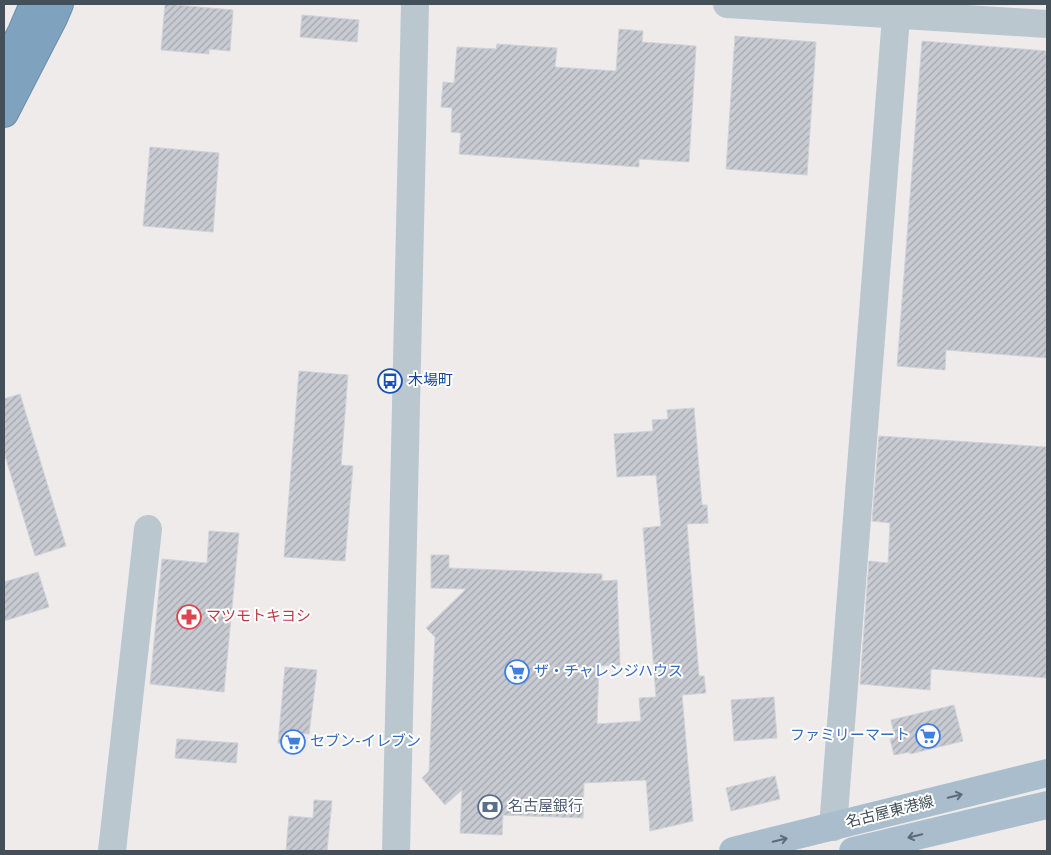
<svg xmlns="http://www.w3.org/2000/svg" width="1051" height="855" font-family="Overpass,'Noto Sans JP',sans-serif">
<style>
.building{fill:url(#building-hatch);stroke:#cfd2d8}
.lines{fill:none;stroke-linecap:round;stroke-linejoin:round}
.highway-casing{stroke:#6a8daa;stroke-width:30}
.minor{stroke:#bbc7cf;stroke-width:28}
.major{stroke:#a9bdcd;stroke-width:28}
.highway{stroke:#7fa2bf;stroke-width:28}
.oneway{stroke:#5c6b77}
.labels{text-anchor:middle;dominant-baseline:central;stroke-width:4;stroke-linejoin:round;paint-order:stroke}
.transit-label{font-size:15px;fill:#164399;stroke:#fff;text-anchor:start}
.health-label{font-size:15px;fill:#be3a42;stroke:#fff;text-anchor:start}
.shop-label{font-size:15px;fill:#366cbe;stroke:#fff;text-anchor:start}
.service-label{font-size:15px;fill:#4e5e75;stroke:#fff;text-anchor:start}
.street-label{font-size:15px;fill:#43505a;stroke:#fff}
</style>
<defs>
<pattern id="building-hatch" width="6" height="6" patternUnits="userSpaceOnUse" patternTransform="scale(1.25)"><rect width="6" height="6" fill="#c8cbd1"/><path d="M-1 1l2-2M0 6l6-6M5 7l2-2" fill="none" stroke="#a4a7ad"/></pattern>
</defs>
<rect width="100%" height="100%" fill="#efebeb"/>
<path class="building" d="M165,4l68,6 -3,41 -21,-2v5l-48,-4z
M302,15l57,5 -2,22 -57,-5z
M619,29l24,2 -1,11 54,4 -7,116 -50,-3v8l-180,-13 2,-21 -10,-1 1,-24 -11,-1 2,-25 11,1 3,-36 39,2 1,-5 60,4 -2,19 61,4z
M735,36l81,6 -9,133 -81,-6z
M922,41l125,10v307l-101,-8 -1,20 -48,-4z
M150,147l69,6 -6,79 -70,-6z
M299,371l49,4 -7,90 12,1 -8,95 -61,-4z
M20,394l46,152 -31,10 -31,-104v-53z
M694,408l8,97h5l1,18 -21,1 12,152h5l2,17 -24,2 11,126 -43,10 -4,-51 -62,3 -1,35 -80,-3 -1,20 -42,-2 2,-43 -17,15 -23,-27 7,-7 6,-134 -9,-9 40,-39 -35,-1v-33h18v13l153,6v7l15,-1 3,85 -21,1 -2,58 44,-3 -2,-23 17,-1 -13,-169 18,-2 -5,-51 -39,2 -3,-43 39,-3 -1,-11 16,-1 -1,-9z
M879,436l168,11v231l-116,-9 -1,21 -70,-6 9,-123 19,2 2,-40 -18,-2z
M209,531l30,2 -15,159 -74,-8 12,-125 45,4z
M38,572l11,35 -45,14v-39z
M285,667l32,3 -8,64 -11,-1 -1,13 -19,-3z
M774,697l3,41 -43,3 -3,-41z
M954,705l9,36 -53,13v-2l-16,3 -4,-16 5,-1 -4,-18z
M177,739l61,4 -2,20 -61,-5z
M775,776l5,23 -49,12 -5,-23z
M314,800l18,1 -5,50h-38v-1h-3l3,-34 24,2z"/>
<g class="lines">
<g class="highway-casing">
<path id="highway" d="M4,66l18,-34 12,-28
M4,113l49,-95 6,-14"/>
</g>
<path class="minor" d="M727,4l320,20
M833,827l64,-823
M112,851l36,-322
M396,851l19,-847"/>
<path class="major" d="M733,851l314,-78
M853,851l194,-46"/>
<use href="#highway" class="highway"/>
</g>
<defs><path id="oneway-shaft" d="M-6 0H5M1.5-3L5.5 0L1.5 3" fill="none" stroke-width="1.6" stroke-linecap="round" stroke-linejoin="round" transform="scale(1.25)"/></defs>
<g class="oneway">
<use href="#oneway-shaft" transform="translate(955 796) rotate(-14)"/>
<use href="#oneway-shaft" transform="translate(915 836) rotate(166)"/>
<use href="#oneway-shaft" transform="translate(780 840) rotate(-14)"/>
</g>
<defs>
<g id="bus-ring" transform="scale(1.25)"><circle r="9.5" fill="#fff" stroke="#1a4fb4" stroke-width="1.5"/><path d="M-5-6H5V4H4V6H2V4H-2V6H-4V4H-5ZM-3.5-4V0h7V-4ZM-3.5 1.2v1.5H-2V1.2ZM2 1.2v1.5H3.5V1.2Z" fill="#1a4fb4"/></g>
<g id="pharmacy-ring" transform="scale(1.25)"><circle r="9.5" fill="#fff" stroke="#e0444e" stroke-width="1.5"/><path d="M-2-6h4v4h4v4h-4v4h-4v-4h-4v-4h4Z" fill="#e0444e"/></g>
<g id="supermarket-ring" transform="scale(1.25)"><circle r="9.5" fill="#fff" stroke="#3f7fe0" stroke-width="1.5"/><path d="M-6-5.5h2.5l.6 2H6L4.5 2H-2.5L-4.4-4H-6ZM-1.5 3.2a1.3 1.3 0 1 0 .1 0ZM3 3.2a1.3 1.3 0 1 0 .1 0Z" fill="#3f7fe0"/></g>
<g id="bank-ring" transform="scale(1.25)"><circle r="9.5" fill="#fff" stroke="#5c6f8a" stroke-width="1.5"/><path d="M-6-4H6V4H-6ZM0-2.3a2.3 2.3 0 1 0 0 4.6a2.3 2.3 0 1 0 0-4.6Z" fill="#5c6f8a"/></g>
</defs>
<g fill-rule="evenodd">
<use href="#bus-ring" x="390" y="381"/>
<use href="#pharmacy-ring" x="189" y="617"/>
<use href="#supermarket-ring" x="517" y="672"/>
<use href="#supermarket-ring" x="928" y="736"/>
<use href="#supermarket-ring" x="293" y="742"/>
<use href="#bank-ring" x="490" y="807"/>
</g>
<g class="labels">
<g class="transit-label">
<text x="408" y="381">木場町</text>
</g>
<g class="health-label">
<text x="206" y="617">マツモトキヨシ</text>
</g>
<g class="shop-label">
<text x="534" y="672">ザ・チャレンジハウス</text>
<text x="910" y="736" text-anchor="end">ファミリーマート</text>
<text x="310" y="742">セブン-イレブン</text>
</g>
<g class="service-label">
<text x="508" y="807">名古屋銀行</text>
</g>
<g class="street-label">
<text transform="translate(890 813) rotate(-14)">名古屋東港線</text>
</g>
</g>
<rect width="1051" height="855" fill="none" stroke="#43505a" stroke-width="10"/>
</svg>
